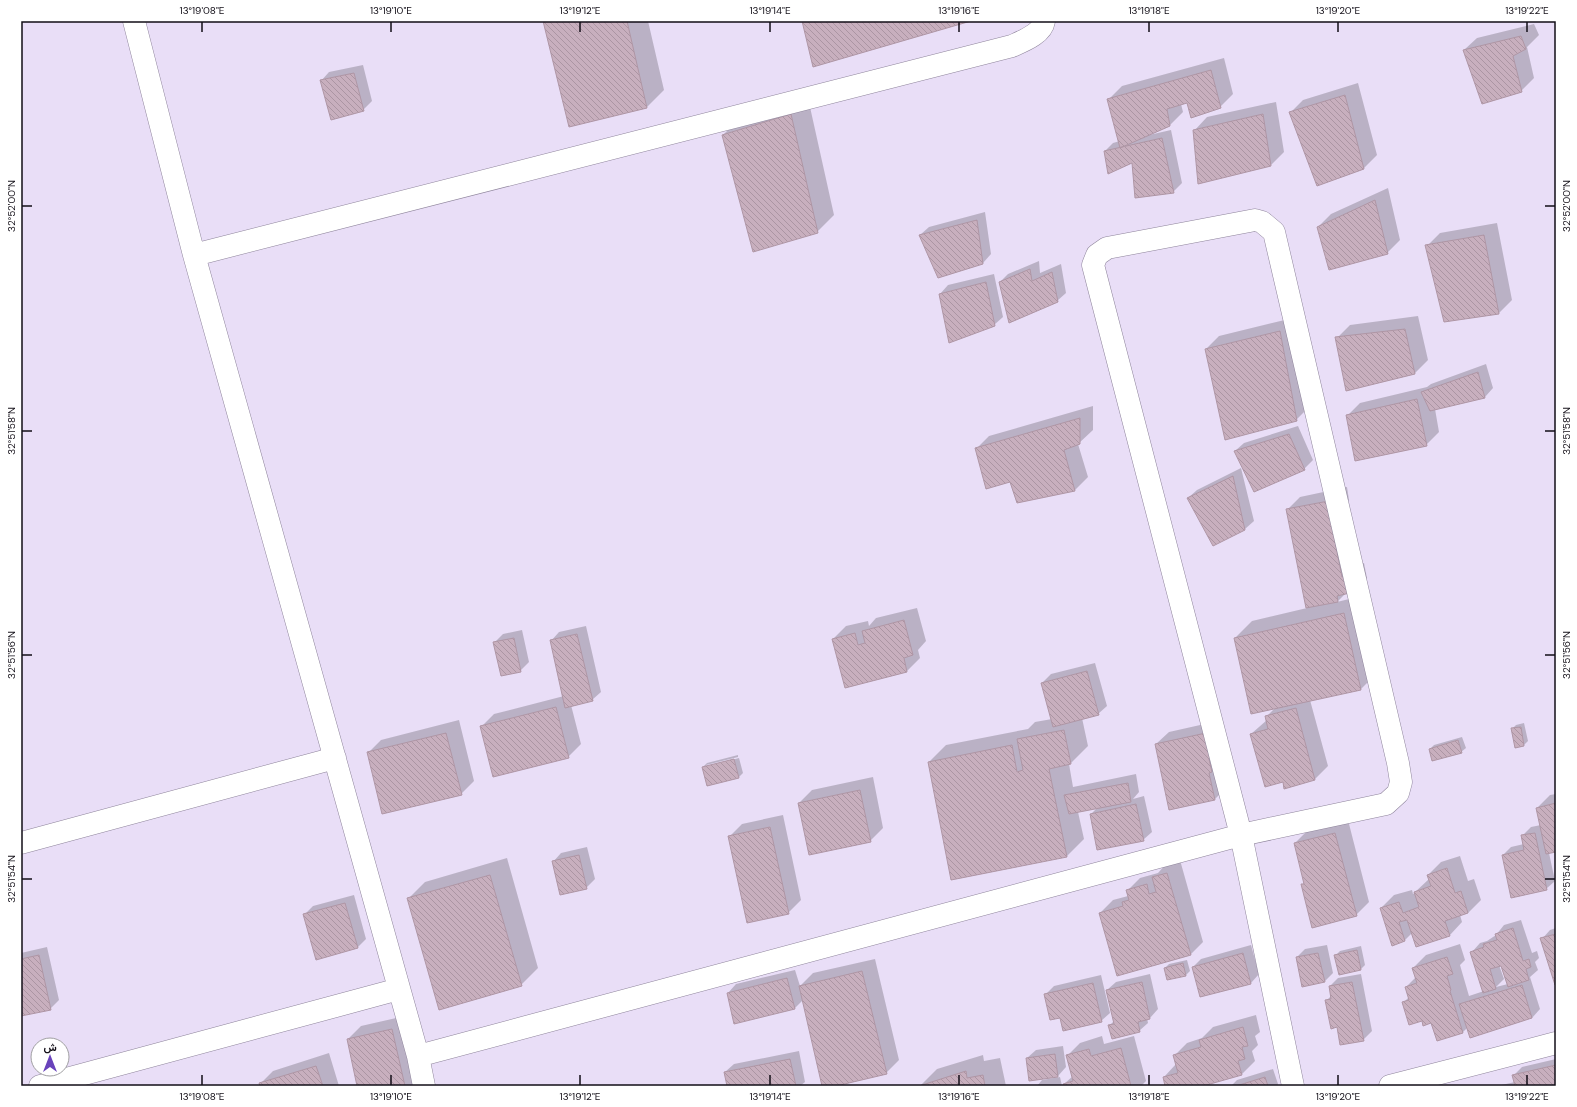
<svg xmlns="http://www.w3.org/2000/svg" width="1577" height="1107" font-family="'DM Sans',Vazirmatn,sans-serif">
<style>
.shadow{fill:#0003;fill-rule:evenodd}
.building{fill:url(#building-back-hatch);stroke:#af96a5}
.lines{fill:none;stroke-linecap:round;stroke-linejoin:round}
.minor-casing{stroke:#8e849b;stroke-width:23}
.minor{stroke:#fff;stroke-width:22}
.ticks{fill:none;stroke:#120e17;stroke-width:1.5}
.neatline{fill:none;stroke:#120e17;stroke-width:1.5}
.ticks-label{font-size:10px;text-anchor:middle;fill:#120e17}
</style>
<defs>
<pattern id="building-back-hatch" width="6" height="6" patternUnits="userSpaceOnUse"><rect width="6" height="6" fill="#c8afbe"/><path d="M-1 5l2 2M0 0l6 6M5-1l2 2" fill="none" stroke="#ab95a3"/></pattern>
</defs>
<rect width="100%" height="100%" fill="#e9def7"/>
<path class="shadow" d="M545,21h103l16,69 -17,17z
M1534,24l5,11 -12,12 7,31 -13,13 -57,-41 13,-12z
M1224,58l9,36 -13,13 -32,-5 -7,2 2,8 -13,13 -21,10 22,-5 11,53 -9,9 -40,-30 -28,-11 8,-8 7,-2 -11,-42 13,-13z
M363,65l9,36 -9,9 -42,-29 8,-9z
M1358,83l19,72 -13,13 -74,-55 13,-13z
M808,98l26,117 -17,17 -94,-97 17,-17z
M1276,102l8,50 -13,13 -77,-34 13,-14z
M1388,188l12,52 -13,13 -69,-26 13,-13z
M985,212l6,42 -8,9 -63,-28 9,-8z
M1497,223l15,77 -13,13 -55,8 -17,-75 13,-13z
M1039,261l1,12 21,-9 5,29 -9,8 -57,-19 8,-8z
M994,274l9,43 -9,8 -54,-31 8,-9z
M1418,316l10,44 -13,13 -78,-35 13,-13z
M1293,318l16,89 -13,13 -90,-71 13,-13z
M1486,364l7,24 -8,9 -50,12 4,23 -13,13 -79,-29 13,-13 67,-16 4,-3z
M1093,406v24l-15,14 10,33 -13,13 -57,11 -7,-20 -35,-32 13,-13z
M1298,426l15,34 -9,9 -69,-18 9,-8z
M1241,468l13,53 -9,8 -32,16 -25,-47 9,-8z
M1347,487l2,13 -6,6 12,59 9,-2 3,15 -13,13 -8,2 -9,9 24,-6 17,76 -17,17 -51,11 18,66 -13,13 -30,8 -2,-7 -32,-46 16,-14 -1,-3 9,-9 -40,-70 17,-17 55,-13 -20,-98 13,-13z
M917,608l9,33 -8,9 2,8 -13,13 -74,-32 13,-13 22,-5 1,5 7,-8z
M586,626l15,66 -9,8 -21,5 10,39 -13,13 -87,-30 13,-13 70,-18 -13,-55 8,-9z
M522,630l7,32 -9,9 -25,-29 8,-8z
M1095,663l12,43 -9,8 -16,4 6,28 -17,17 -2,1 4,23 63,-13 3,18 -6,7 11,-3 8,36 -9,8 -52,-26 6,-6 -19,4 6,27 -17,17 -138,-94 17,-17 82,-16 7,-7 17,-3 -10,-36 9,-9z
M459,720l15,61 -13,13 -93,-41 13,-13z
M1218,721l10,65 -13,13 -59,-55 13,-12z
M1524,723l4,18 -4,4 -8,2 -4,-18 4,-4z
M1462,737l4,11 -5,4 -31,-3 4,-4z
M738,755v2l-32,8v2l33,-9 4,15 -4,4 -31,8 -5,-18 4,-4z
M873,777l10,51 -13,13 -71,-38 13,-13z
M1556,794v57l-7,2 6,28 -9,8 -43,-34 8,-8 13,-3 -2,-8 9,-9 10,-2 -4,-17 13,-13z
M783,815l18,85 -13,13 -59,-76 13,-13z
M1348,820l21,82 -13,13 -54,-30 3,-4 -10,-38 13,-13z
M587,847l8,32 -9,9 -33,-26 8,-9z
M1460,856l8,25 6,-2 7,21 -13,13 -8,2 2,7 -12,13 -38,-2 -7,7 -12,4 -12,-36 13,-13 18,-5 1,4 16,-15 -1,-4 13,-13z
M507,858l31,110 -17,17 -113,-86 17,-17z
M1180,860l23,82 -13,13 -90,-42 13,-13 15,-4 -1,-5 13,-13 18,-5 8,-9z
M354,895l12,44 -8,8 -54,-32 9,-9z
M1521,920l11,33 5,-2 2,7 -4,4 3,8 -8,7 10,32 -8,9 -64,9 -5,5 -26,8 -5,-18 -10,-2 -19,-17 6,-6 -3,-10 10,-10 -3,-9 13,-13 34,-11 5,16 -5,5 9,31 15,-5 -12,-39 8,-9 7,-2 9,-6 8,-10zM1501,964l7,20 -12,3 8,-8 -5,-14z
M1556,928v56l-14,-45 8,-9z
M1251,945l8,29 -8,9 -50,13 -8,-29 8,-8z
M1327,945l6,28 -9,9 -27,-25 8,-8z
M1361,946l4,19 -4,4 -25,-14 4,-4z
M47,947l12,53 -9,9 -29,6v-62z
M875,959l24,101 -13,13 -54,13h-9l-20,-86 -8,8 -67,-15 8,-9 59,-14 5,16 13,-13z
M1187,960l3,11 -4,4 -21,-7 4,-4z
M1150,974l8,35 -8,9h-3l1,5 -9,8 -29,-6 4,-4 -7,-31 9,-8z
M1361,974l11,57 -9,9 -25,-14 -12,-25 5,-5 -1,-10 8,-8z
M1101,975l9,38 -9,8 -40,-4 -16,-22 9,-9z
M1256,1015l4,17 -5,4 3,9 -6,6 3,10 -13,13 -43,12h-33l-2,-9 12,-13 -2,-8 13,-13 15,-5 11,-11z
M405,1016l8,70h-55l-10,-47 13,-13z
M1102,1036l2,8 30,-8 12,45 -5,5h-76l-1,-2 9,-8 -6,-20 13,-13z
M1063,1046l3,21 -8,9 -28,4 -3,-22 9,-8z
M799,1051l6,31 -5,4h-72l-3,-14 9,-8z
M329,1053l10,33h-78l-1,-2 13,-13z
M983,1055l1,6 16,-3 6,28h-86l17,-17z
M1556,1059v27h-59l18,-4 -2,-6 9,-9z
M1273,1069l5,15 -1,2h-46l6,-6z
M1060,1077l2,9h-25l5,-6z"/>
<path class="building" d="M543,21h84l20,87 -78,19z
M802,21h169l-158,46z
M1521,36l5,13 -13,7 9,36 -40,12 -19,-54z
M1211,70l10,38 -30,10 -4,-15 -20,6 3,17 -50,22 -13,-49z
M354,73l10,38 -33,9 -11,-40z
M1345,95l19,74 -47,17 -28,-74z
M791,114l27,119 -65,19 -31,-117z
M1263,114l8,52 -73,18 -5,-54z
M1162,138l12,55 -39,5 -3,-35 -24,11 -4,-23z
M1375,200l13,54 -59,16 -12,-43z
M977,220l6,44 -45,14 -19,-43z
M1484,235l15,79 -55,8 -19,-77z
M1030,269l2,12 20,-9 6,30 -49,21 -10,-41z
M986,282l9,44 -46,17 -10,-49z
M1405,329l10,45 -69,17 -11,-54z
M1280,331l17,90 -72,19 -20,-91z
M1478,372l7,26 -55,13 -9,-19z
M1417,399l10,47 -72,15 -9,-46z
M1080,418v26l-16,6 11,41 -58,12 -7,-21 -24,7 -11,-41z
M1289,434l16,36 -51,22 -20,-41z
M1233,476l12,54 -32,16 -26,-48z
M1334,500l-4,16 12,61 9,-2 3,17 -17,4 1,6 -32,6 -20,-99z
M1344,613l17,77 -110,24 -17,-76z
M904,620l9,35 -9,3 3,14 -62,16 -13,-49 23,-6 3,12 7,-2 -3,-12z
M577,634l16,67 -28,7 -15,-68z
M514,638l7,34 -20,4 -8,-34z
M1087,671l12,44 -46,12 -12,-44z
M556,707l13,51 -76,19 -13,-51z
M1296,708l19,72 -31,9 -1,-7 -18,5 -15,-53 18,-5 -3,-13z
M1521,727l3,19 -9,2 -4,-20z
M1064,730l7,34 -22,5 18,88 -116,23 -23,-118 84,-17 5,27 6,-2 -6,-31z
M446,733l16,62 -80,19 -15,-62z
M1206,733l5,25 -2,1 3,13 -3,1 6,27 -46,10 -14,-66z
M1458,740l4,13 -30,8 -3,-12z
M734,759l5,19 -32,8 -5,-19z
M1128,783l3,19 -62,12 -5,-19z
M860,790l11,52 -62,13 -11,-52z
M1556,803v49l-10,2 -10,-46z
M1136,804l8,37 -47,9 -7,-36z
M770,827l19,87 -42,9 -19,-87z
M1335,833l22,83 -45,12 -11,-44h3l-10,-41z
M1535,833l12,57 -36,8 -9,-43 22,-5 -3,-15z
M579,855l8,34 -27,6 -8,-34z
M1447,868l8,25 6,-2 7,22 -23,8 5,15 -34,11 -9,-27 -8,2 6,19 -13,5 -12,-38 19,-6 4,11 16,-6 -5,-15 17,-6 -4,-11z
M1167,873l24,82 -74,21 -18,-63 24,-7 -1,-4 7,-2 -3,-10 21,-6 2,10 7,-2 -4,-15z
M490,875l32,111 -83,24 -32,-112z
M345,903l13,45 -42,12 -13,-46z
M1513,928l10,33 6,-2 2,8 -5,2 3,11 -21,7 -7,-21 -11,3 6,20 -13,4 -13,-41 14,-5 -1,-3 14,-4 -2,-6z
M1556,934v51h-1l-15,-47z
M1357,950l4,20 -22,5 -5,-20z
M1243,953l8,31 -51,13 -8,-30z
M1318,953l7,29 -23,5 -6,-30z
M39,955l12,55 -30,6v-57z
M1447,957l6,17 -6,2 4,14 -1,1 13,42 -26,8 -6,-18 -8,3 -1,-5 -13,4 -7,-23 7,-2 -4,-13 12,-4 -5,-15z
M1183,963l3,13 -19,4 -3,-12z
M862,971l25,103 -51,12h-14l-23,-100z
M787,978l8,31 -61,15 -7,-31z
M1142,982l8,37 -12,3 2,10 -28,7 -4,-14 6,-1 -8,-34z
M1352,982l12,59 -24,4 -3,-18 -6,2 -6,-29 6,-1 -2,-13z
M1093,983l9,39 -39,9 -3,-13 -10,2 -6,-26z
M1522,985l10,33 -62,20 -11,-34z
M1243,1027l5,19 -6,1 3,12 -7,2 4,14 -39,11h-38l-2,-9 15,-4 -5,-18 28,-8 -2,-7z
M392,1029l13,57h-48l-10,-47z
M1121,1048l10,38h-67l-1,-2 10,-3 -7,-26 23,-6 2,7z
M1055,1054l3,23 -29,4 -3,-23z
M790,1059l6,27h-69l-3,-14z
M1556,1065v21h-41l-3,-11z
M316,1066l7,20h-63l-1,-3z
M966,1071l1,7 16,-3 2,11h-66z
M1265,1077l3,9h-32z"/>
<g class="lines">
<g class="minor-casing">
<path id="minor" d="M134,21l60,234 224,801 6,30
M194,255l818,-209c11,-5 30,-12 32,-25
M21,843l314,-85
M418,1056l823,-221 145,-31 12,-11 3,-11 -3,-19 -124,-531 -12,-10 -7,-2 -148,28 -10,7 -4,10 148,570 52,251
M40,1086l359,-97
M1390,1086l166,-43"/>
</g>
<use href="#minor" class="minor"/>
</g>
<path class="ticks" d="M202,22v10M391,22v10M580,22v10M770,22v10M959,22v10M1149,22v10M1338,22v10M1527,22v10M22,206h10M1545,206h10M22,431h10M1545,431h10M22,655h10M1545,655h10M22,879h10M1545,879h10M202,1075v10M391,1075v10M580,1075v10M770,1075v10M959,1075v10M1149,1075v10M1338,1075v10M1527,1075v10"/>
<rect width="1577" height="1107" fill="none" stroke="#ffffff" stroke-width="44"/>
<g transform="translate(50 1057)"><circle r="19" fill="#ffffff" stroke="#a09fa2"/>
<path d="M0-3L7 15L0 10L-7 15Z" fill="#6942bb"/>
<text y="-6" font-size="11" font-weight="bold" text-anchor="middle" fill="#120e17">ش</text>
</g>
<rect x="22" y="22" width="1533" height="1063" class="neatline"/>
<g class="ticks-label">
<text x="202" y="14">13°19'08"E</text>
<text x="391" y="14">13°19'10"E</text>
<text x="580" y="14">13°19'12"E</text>
<text x="770" y="14">13°19'14"E</text>
<text x="959" y="14">13°19'16"E</text>
<text x="1149" y="14">13°19'18"E</text>
<text x="1338" y="14">13°19'20"E</text>
<text x="1527" y="14">13°19'22"E</text>
<text transform="translate(11 206) rotate(-90)" y="4">32°52'00"N</text>
<text transform="translate(1566 206) rotate(-90)" y="4">32°52'00"N</text>
<text transform="translate(11 431) rotate(-90)" y="4">32°51'58"N</text>
<text transform="translate(1566 431) rotate(-90)" y="4">32°51'58"N</text>
<text transform="translate(11 655) rotate(-90)" y="4">32°51'56"N</text>
<text transform="translate(1566 655) rotate(-90)" y="4">32°51'56"N</text>
<text transform="translate(11 879) rotate(-90)" y="4">32°51'54"N</text>
<text transform="translate(1566 879) rotate(-90)" y="4">32°51'54"N</text>
<text x="202" y="1100">13°19'08"E</text>
<text x="391" y="1100">13°19'10"E</text>
<text x="580" y="1100">13°19'12"E</text>
<text x="770" y="1100">13°19'14"E</text>
<text x="959" y="1100">13°19'16"E</text>
<text x="1149" y="1100">13°19'18"E</text>
<text x="1338" y="1100">13°19'20"E</text>
<text x="1527" y="1100">13°19'22"E</text>
</g>
</svg>
